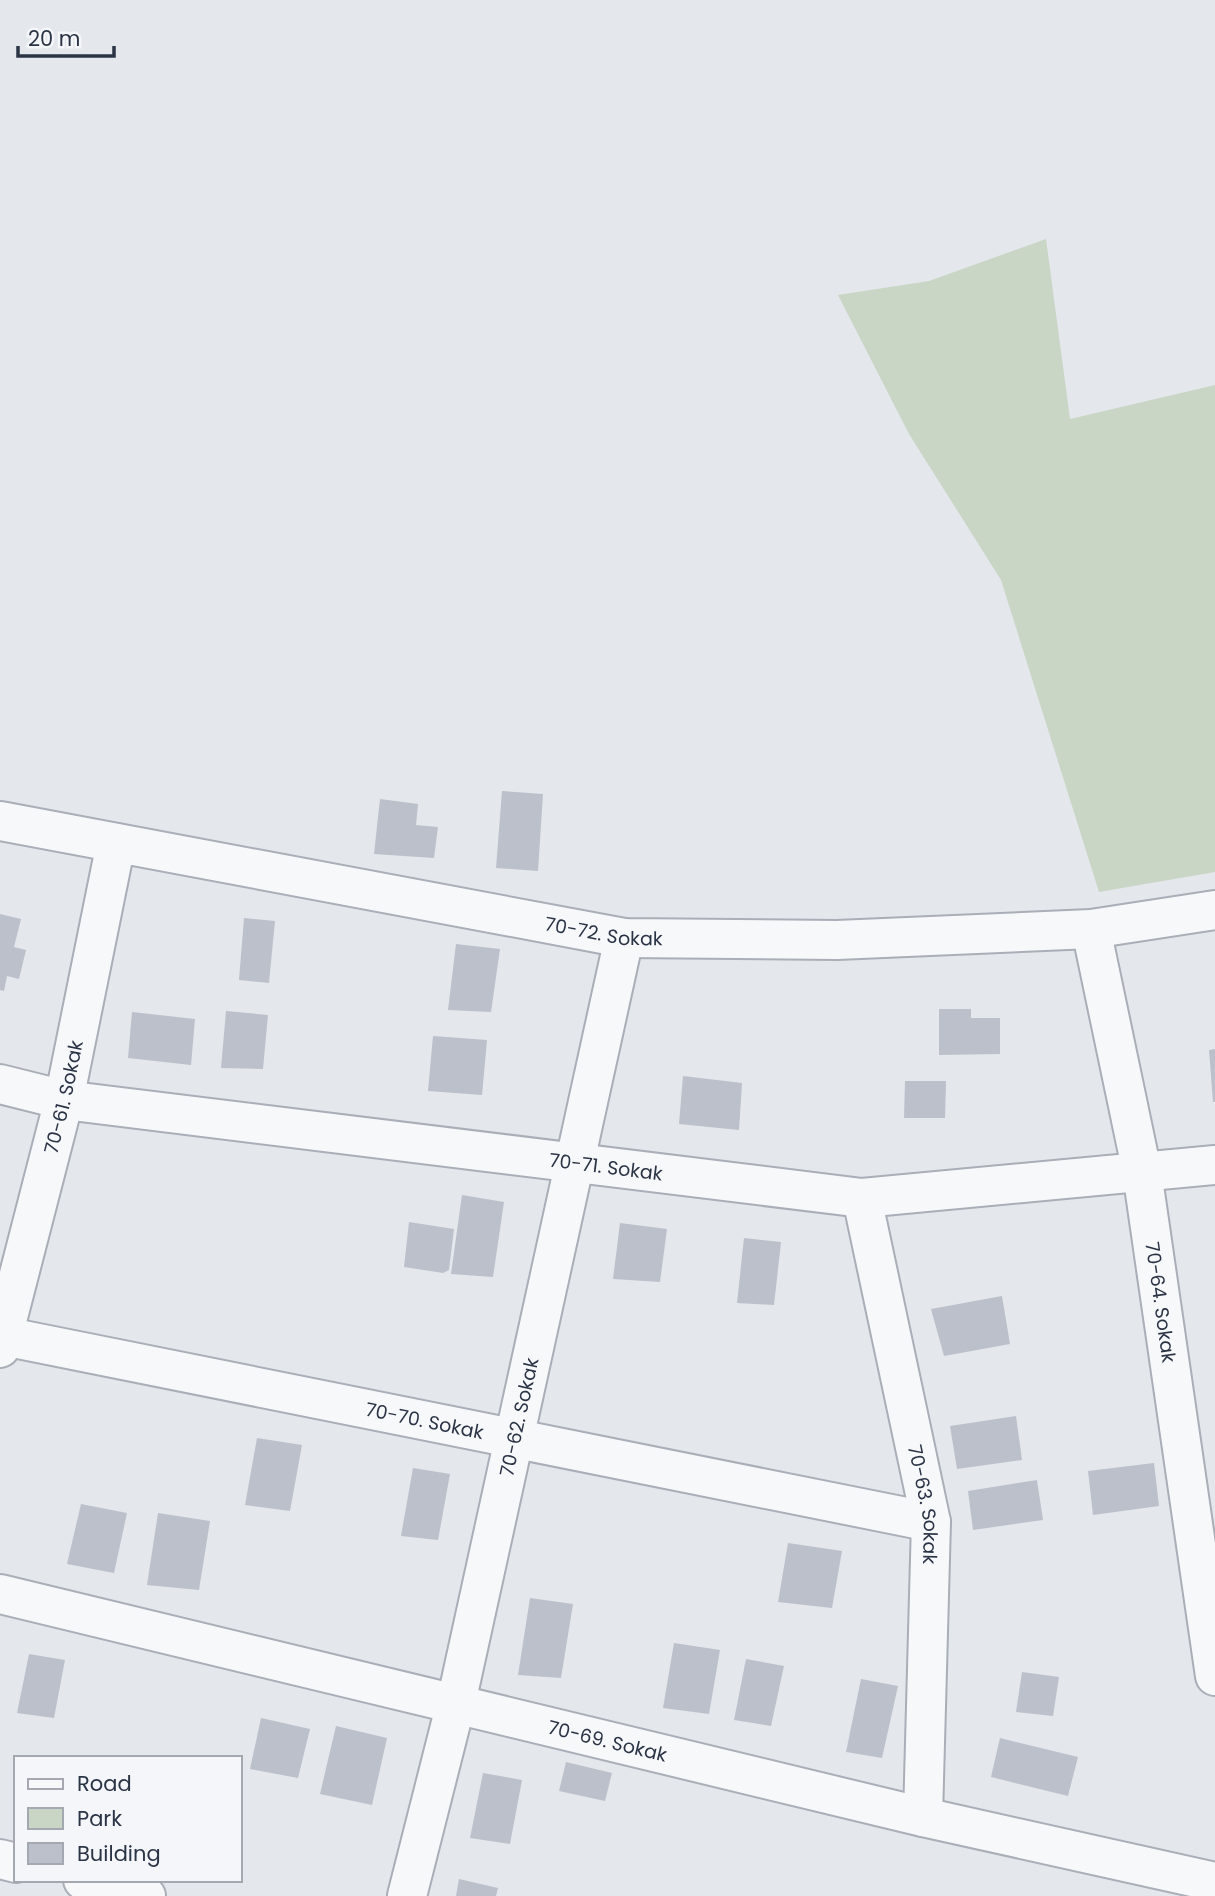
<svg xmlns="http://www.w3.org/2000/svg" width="1215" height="1896" font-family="Poppins,sans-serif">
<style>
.green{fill:#c9d6c5}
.building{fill:#bbc0ca}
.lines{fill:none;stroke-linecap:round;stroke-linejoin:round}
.minor-casing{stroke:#a9aeb7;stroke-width:42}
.tertiary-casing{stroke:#a9aeb7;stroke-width:42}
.minor{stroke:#f7f8fa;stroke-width:38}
.tertiary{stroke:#f7f8fa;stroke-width:38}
.labels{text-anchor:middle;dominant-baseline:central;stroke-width:6;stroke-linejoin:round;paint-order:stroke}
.street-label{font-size:19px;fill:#2b3445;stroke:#f4f6f9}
</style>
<rect width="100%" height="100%" fill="#e4e7ec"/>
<path class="green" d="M1046,239l24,180 145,-34v487l-116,20 -98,-312 -92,-146 -71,-139 91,-14z"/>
<path class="building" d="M502,791l41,3 -5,77 -42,-3z
M380,799l38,5 -2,21 22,2 -4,31 -60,-4z
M0,914l21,5 -7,28 12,3 -7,29 -12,-3 -3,15 -4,-1z
M244,918l31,3 -6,62 -30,-3z
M456,944l44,5 -9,63 -43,-2z
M939,1009h32v9h29v36l-61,1z
M226,1011l42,4 -5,54 -42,-1z
M132,1012l63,7 -4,46 -63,-7z
M433,1036l54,4 -5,55 -54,-4z
M1215,1049v53h-2l-4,-52z
M683,1076l59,7 -3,47 -60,-6z
M905,1081h41l-1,37h-41z
M462,1195l42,7 -11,75 -42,-3z
M409,1222l45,7 -5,41 -6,3 -39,-6z
M620,1223l47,6 -7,53 -47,-3z
M744,1238l37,4 -7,63 -37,-2z
M1002,1296l8,48 -66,12 -13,-47z
M1016,1416l6,44 -65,9 -7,-43z
M257,1438l45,7 -12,66 -45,-6z
M1154,1463l5,43 -66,9 -5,-44z
M413,1468l37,6 -12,66 -37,-4z
M1037,1480l6,40 -70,10 -5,-39z
M81,1504l46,9 -13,60 -47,-9z
M158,1513l52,8 -11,69 -52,-5z
M788,1543l54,8 -10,57 -54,-6z
M530,1598l43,6 -12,74 -43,-3z
M674,1643l46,7 -11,64 -46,-6z
M29,1654l36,6 -11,58 -37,-5z
M746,1659l38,7 -13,60 -37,-6z
M1022,1672l37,5 -6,39 -37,-4z
M861,1679l37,7 -16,72 -36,-6z
M261,1718l49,11 -12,49 -48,-9z
M336,1726l51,12 -15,67 -52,-11z
M1000,1738l78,19 -10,39 -77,-19z
M566,1762l46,11 -7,28 -46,-10z
M483,1773l39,7 -12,64 -40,-6z
M459,1879l39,9 -2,8h-40z"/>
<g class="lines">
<g class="minor-casing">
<g id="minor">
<path id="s1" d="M0,821l624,117 213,2 254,-11 124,-19"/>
<path id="s2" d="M1091,929l51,243 73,504"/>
<path id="s3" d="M0,1084l64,16 798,98 353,-33"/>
<path id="s4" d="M862,1198l69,324 -8,295"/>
<path id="s5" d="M3,1336l928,186"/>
<path id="s6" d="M0,1348l64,-248 52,-257"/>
<path id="s7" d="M0,1594l923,223 292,65"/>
<path id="s8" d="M407,1896l49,-193 168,-765"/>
</g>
</g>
<g class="tertiary-casing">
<path id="tertiary" d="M0,1859l16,4
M83,1880l63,16"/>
</g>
<use href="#minor" class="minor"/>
<use href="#tertiary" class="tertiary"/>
</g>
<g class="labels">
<g class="street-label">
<text stroke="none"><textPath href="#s1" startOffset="614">70-72. Sokak</textPath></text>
<text stroke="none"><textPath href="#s6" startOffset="259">70-61. Sokak</textPath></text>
<text stroke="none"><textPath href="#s3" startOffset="612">70-71. Sokak</textPath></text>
<text stroke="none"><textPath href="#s2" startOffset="380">70-64. Sokak</textPath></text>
<text stroke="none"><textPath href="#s8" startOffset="492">70-62. Sokak</textPath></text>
<text stroke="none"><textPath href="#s5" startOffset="430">70-70. Sokak</textPath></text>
<text stroke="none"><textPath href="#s4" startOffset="313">70-63. Sokak</textPath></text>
<text stroke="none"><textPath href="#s7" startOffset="625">70-69. Sokak</textPath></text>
</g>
</g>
<rect x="14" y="1756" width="228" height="126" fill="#f4f6f9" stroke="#a4a8b1" stroke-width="2"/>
<rect x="28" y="1779" width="35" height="10" fill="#f7f8fa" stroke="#a4a8b1" stroke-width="2"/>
<text x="77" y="1791" font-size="21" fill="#2b3445">Road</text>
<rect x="28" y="1808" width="35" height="21" fill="#c9d6c5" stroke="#a4a8b1" stroke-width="2"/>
<text x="77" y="1826" font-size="21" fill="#2b3445">Park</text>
<rect x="28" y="1843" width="35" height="21" fill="#bbc0ca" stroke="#a4a8b1" stroke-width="2"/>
<text x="77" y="1861" font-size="21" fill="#2b3445">Building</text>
<path d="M18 46v10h96v-10" fill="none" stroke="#2b3445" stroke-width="3.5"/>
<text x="28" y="46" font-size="21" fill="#2b3445" stroke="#f4f6f9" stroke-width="5" paint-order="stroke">20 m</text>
</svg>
